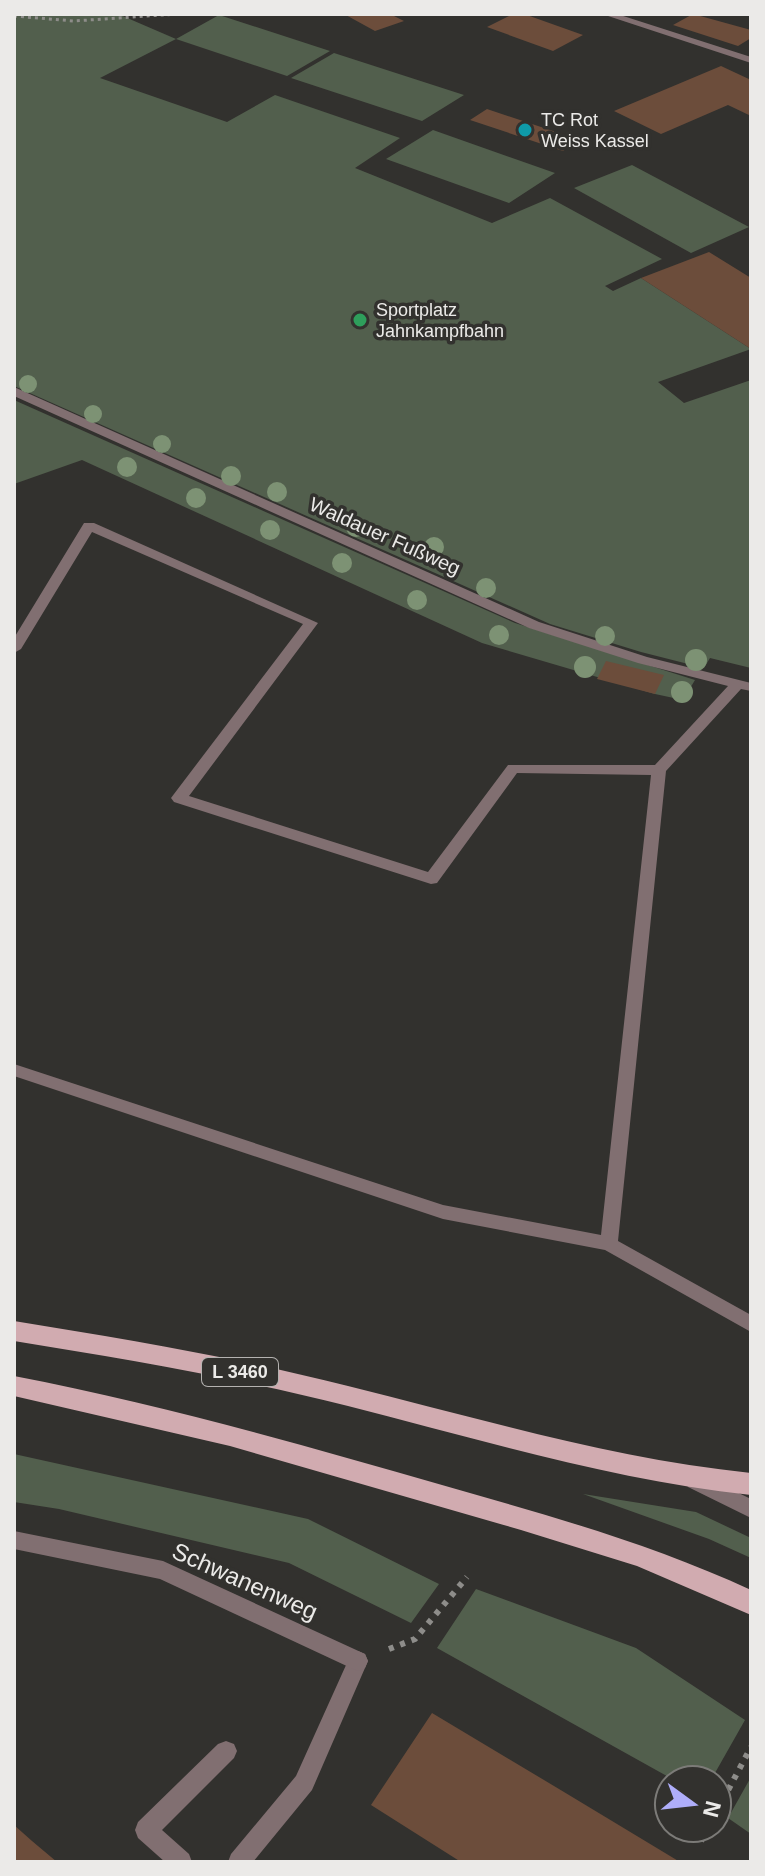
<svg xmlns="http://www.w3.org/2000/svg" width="765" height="1876" font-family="Helvetica,sans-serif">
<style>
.green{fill:#525f4d}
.building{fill:#6c4d3b}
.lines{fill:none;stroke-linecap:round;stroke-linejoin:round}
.path-far1{stroke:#8e8d8a;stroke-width:3;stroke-dasharray:3 4;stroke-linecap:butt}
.path{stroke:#8e8d8a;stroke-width:6;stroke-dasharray:5 7;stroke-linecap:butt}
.lane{fill:#816f71;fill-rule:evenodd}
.street{fill:#816f71;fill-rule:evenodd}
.primary{fill:#d1abb0;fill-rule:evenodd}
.tree{fill:#7d9274}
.culture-dot{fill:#0f9aa8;stroke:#32312e;stroke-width:3}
.leisure-dot{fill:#2e9e5b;stroke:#32312e;stroke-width:3}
.labels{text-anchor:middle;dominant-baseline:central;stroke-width:7;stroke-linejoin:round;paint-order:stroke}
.far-poi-label{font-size:18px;fill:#ebeae8;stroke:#32312e;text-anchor:start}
.shield{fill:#32312e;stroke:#b4b2b0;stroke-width:2}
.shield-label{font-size:18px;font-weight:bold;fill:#ebeae8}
.street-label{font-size:20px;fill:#ebeae8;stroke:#32312e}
.near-street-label{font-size:24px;fill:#ebeae8;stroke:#32312e}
</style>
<rect width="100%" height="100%" fill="#32312e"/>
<path class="green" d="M14,14h104l58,25 43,-24 111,36 -43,25 -111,-37 -76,39 127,44 48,-27 125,43 -45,30 137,55 58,-25 112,61 -57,27 8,5 28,-13 110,71 -93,33 26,21 67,-23v288l-41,-10 -6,10 -63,-16 -91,-28 -536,-238z
M334,53l130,42 -42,26 -131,-43z
M433,130l122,43 -46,30 -123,-44z
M632,165l117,62 -58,26 -117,-65z
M14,400l501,223 180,57 -12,20 -28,-6 -173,-51 -400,-183 -68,24z
M14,1454l294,65 131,65 -28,39 -122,-60 -230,-54 -45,-7z
M583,1494l113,18 55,26v20l-42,-19z
M476,1589l160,59 109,72 -34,60h-37l-237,-132z
M751,1777v57l-23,-16z"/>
<path class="building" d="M344,14h46l14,7 -29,10z
M513,14h11l59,21 -30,16 -66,-24z
M693,14l58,16v8l-13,8 -65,-21z
M721,66l30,14v36l-23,-11 -67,29 -47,-23z
M487,109l93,31 -17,11 -93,-31z
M709,252l42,26v71l-110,-71z
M606,661l58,14 -9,19 -58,-15z
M432,1713l127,76 121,73h-219l-90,-57z
M14,1825l18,16 25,21h-43z"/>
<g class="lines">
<path class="path-far1" d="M14,16l60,5 103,-7"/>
<path class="path" d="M389,1649l26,-10 52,-62
M717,1811l34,-64
M701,1841l7,-13"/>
<path class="lane" d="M14,387l525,235 108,35 104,26v8l-10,-2 -75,82 -48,470 133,74v17l-146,-82 -162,-31 -429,-143v-12l429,141 158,30 50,-460 -134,-2 -80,110 -6,1 -257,-82 -3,-4 3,-4 129,-170 -211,-92 -71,117 -7,4v-15l70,-115h10l224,100 -129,173 239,76 80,-107h147l73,-79 -90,-23 -109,-35 -515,-232z
M695,1472l56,27v19l-63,-31 -3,-6 3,-6z
M358,1651l7,3 3,7 -56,129 -59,72h-25l3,-8 65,-78 55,-122z
M226,1741l8,3 3,7 -3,7 -72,72 27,24 3,8h-27l-27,-24 -3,-8 3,-8 80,-78z"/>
<path class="street" d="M602,14h15l134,43v6z
M14,1531l149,30 202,93 3,7 -3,7 -7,3 -7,-3 -191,-89 -146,-30z"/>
<path class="primary" d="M14,1321c112,18 224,37 334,65 134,33 265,73 403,87v22c-138,-15 -269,-55 -403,-89 -110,-28 -222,-47 -334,-65z
M14,1376c145,28 286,68 428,109 105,30 210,59 309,105v25l-114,-49 -116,-36 -291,-84 -216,-50z"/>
</g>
<g class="tree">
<circle cx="28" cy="384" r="9"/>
<circle cx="93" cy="414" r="9"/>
<circle cx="162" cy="444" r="9"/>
<circle cx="127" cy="467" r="10"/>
<circle cx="231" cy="476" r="10"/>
<circle cx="277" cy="492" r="10"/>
<circle cx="196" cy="498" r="10"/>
<circle cx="356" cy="527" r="10"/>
<circle cx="270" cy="530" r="10"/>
<circle cx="434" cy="547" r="10"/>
<circle cx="342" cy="563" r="10"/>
<circle cx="486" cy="588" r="10"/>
<circle cx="417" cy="600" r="10"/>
<circle cx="499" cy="635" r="10"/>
<circle cx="605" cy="636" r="10"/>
<circle cx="696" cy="660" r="11"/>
<circle cx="585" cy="667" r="11"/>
<circle cx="682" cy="692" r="11"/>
</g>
<circle class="culture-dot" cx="525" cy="130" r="8"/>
<circle class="leisure-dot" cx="360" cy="320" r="8"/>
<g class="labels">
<g class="far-poi-label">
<text x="541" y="120">TC Rot<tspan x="541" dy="21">Weiss Kassel</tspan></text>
<text x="376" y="310">Sportplatz<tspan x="376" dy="21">Jahnkampfbahn</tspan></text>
</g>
<rect class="shield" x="202" y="1358" width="76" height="28" rx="6"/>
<g class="shield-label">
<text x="240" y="1372">L 3460</text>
</g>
<g class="street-label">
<text transform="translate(385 536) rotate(24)">Waldauer Fußweg</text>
</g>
<g class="near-street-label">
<text transform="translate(245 1581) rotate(24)">Schwanenweg</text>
</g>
</g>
<rect width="765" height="1876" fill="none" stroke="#ebeae8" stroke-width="32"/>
<g transform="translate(693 1804) rotate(105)"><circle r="38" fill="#32312e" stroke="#7c7b78" stroke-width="2"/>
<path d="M0-6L14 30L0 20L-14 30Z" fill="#afaefa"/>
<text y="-12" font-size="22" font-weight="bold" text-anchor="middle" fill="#ebeae8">N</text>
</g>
</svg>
